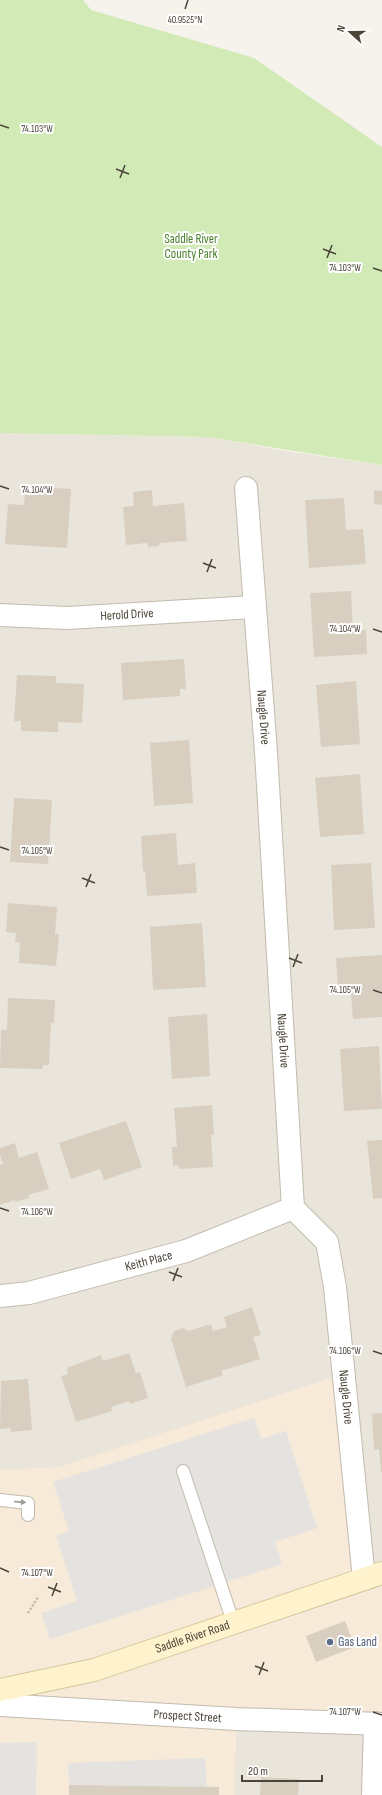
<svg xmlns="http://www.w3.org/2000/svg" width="382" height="1795" font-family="'Sofia Sans Condensed',sans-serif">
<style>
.residential{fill:#eae5da}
.commercial{fill:#f7ead8}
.green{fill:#d2eab5}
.parking{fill:#e5e3e0}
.building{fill:#d8cfc1}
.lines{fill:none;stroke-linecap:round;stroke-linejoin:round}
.lane-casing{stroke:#c2bbae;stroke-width:14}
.street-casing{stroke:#c2bbae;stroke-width:24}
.secondary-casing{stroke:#d6c79b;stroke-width:24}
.path{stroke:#c4b79f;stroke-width:2.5;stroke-dasharray:2 2;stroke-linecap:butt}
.lane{stroke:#fff;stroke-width:12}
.street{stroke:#fff;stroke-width:22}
.secondary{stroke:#fff3cd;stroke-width:22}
.oneway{fill:#9c9892}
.ticks{fill:none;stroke:#4b4439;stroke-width:1.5}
.service-dot{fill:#5c6f8a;stroke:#fff;stroke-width:1.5}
.labels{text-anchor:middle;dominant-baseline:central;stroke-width:4;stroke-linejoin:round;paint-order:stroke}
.park-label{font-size:13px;fill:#4a7f2a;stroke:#fff}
.street-label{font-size:13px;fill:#4b4439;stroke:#fff}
.service-label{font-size:13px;fill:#4e5e75;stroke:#fff;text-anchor:start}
.ticks-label{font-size:10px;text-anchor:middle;fill:#4b4439;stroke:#fff;stroke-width:4;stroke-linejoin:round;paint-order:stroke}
</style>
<rect width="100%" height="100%" fill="#f6f3ec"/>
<path class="residential" d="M0,433l208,4 78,14 96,14v1330h-382z"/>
<path class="commercial" d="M343,1374l21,204 18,-5v151l-145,-5 -3,76h-234v-325l60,-3z"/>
<path class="green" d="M0,0h83l8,10 163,48 128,89v318l-174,-28 -208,-4z"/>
<path class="parking" d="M254,1418l7,21 25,-8 31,97 -42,14 7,22 -232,75 -9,-26 36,-12 -21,-65 13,-5 -16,-49z
M37,1742l-1,53h-36v-52z
M205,1758l2,29 -138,-2 -1,-22z"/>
<path class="building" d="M36,487l35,2 -4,59 -62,-4 3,-40 16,1 1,-11 10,1z
M152,490l1,16 31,-3 3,38 -28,2v3l-11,1 -1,-4 -21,2 -3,-38 11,-1 -1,-14z
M374,490l8,1v14l-8,-1z
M344,498l2,32 17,-1 3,35 -57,4 -4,-68z
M351,591l2,40 13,-1 1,24 -53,3 -4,-64z
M184,659l2,30h-6v7l-57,4 -2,-37z
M17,675l39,1v7l28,1 -2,39 -24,-1v10l-37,-1v-10h-7z
M356,681l4,63 -39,3 -5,-62z
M189,740l4,63 -39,3 -4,-63z
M360,774l4,60 -44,3 -5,-59z
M14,798l38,2 -4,64 -38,-2z
M176,833l2,32 17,-2 2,30 -50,3 -2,-25h-2l-2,-35z
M371,863l4,65 -41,2 -3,-65z
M8,903l49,4 -2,27h4l-3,32 -37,-3 1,-21h-5l1,-9 -10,-1z
M202,923l4,64 -53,3 -3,-63z
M382,955v62l-29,2 -2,-25h-2l-1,-6 -10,1 -2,-31z
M8,998l47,2 -1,23h-3l-2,42h-6v4l-43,-1 1,-38h6z
M207,1014l3,62 -38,3 -4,-62z
M379,1046l3,63 -38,2 -4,-62z
M212,1105l2,30h-3l2,32 -34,2 -1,-4 -5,1 -1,-19h5l-3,-39z
M126,1121l16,46 -38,13 -4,-11 -29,10 -12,-36z
M382,1140v58l-9,1 -6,-58z
M15,1143l4,15 18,-6 12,37 -21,6 1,3 -14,4v-2l-15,5v-40l3,-1 -3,-9v-7z
M252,1307l9,28 -8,2 7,22 -39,12 2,4 -37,12 -15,-48 3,-8 9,-3 6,3 22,-7 2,7 14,-4 -3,-10z
M129,1353l7,20 4,-1 8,26 -18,6 -1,-3 -18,6 1,4 -36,11 -15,-46 7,-2 -1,-6 34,-13 2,6z
M28,1379l4,51 -21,2v-4l-11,1 1,-48z
M382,1413v59h-1l-2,-23 -5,1 -2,-36z
M345,1621l10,26 -39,15 -10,-26z
M261,1777l38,2 -1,16h-38z
M69,1785l150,2v8h-150z"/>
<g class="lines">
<g class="lane-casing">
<path id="lane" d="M183,1471l50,151
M0,1500l28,3v12"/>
</g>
<g class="street-casing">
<g id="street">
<path id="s1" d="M246,488l20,264 27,456 34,34 8,45 29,292"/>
<path id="s2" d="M0,615l67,3 187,-11"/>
<path id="s3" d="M0,1296l29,-3 157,-42 107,-43"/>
<path id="s4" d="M0,1705l236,14 146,5"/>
<path d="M373,1795l2,-72"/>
</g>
</g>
<g class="secondary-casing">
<g id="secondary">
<path id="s5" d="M0,1690l94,-20 288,-97"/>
</g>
</g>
<path class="path" d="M28,1613l10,-16"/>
<use href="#lane" class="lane"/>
<use href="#street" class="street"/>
<use href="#secondary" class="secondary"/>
</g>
<defs><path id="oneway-solid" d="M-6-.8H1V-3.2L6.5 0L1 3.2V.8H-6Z"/></defs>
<use class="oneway" href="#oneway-solid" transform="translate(20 1502) rotate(5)"/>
<path class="ticks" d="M185,9l3,-9M0,125l9,3M116,169l13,5M120,178l5,-13M323,249l13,5M327,258l5,-13M373,268l9,3M0,486l9,3M203,563l13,5M207,572l5,-13M373,629l9,3M0,847l9,3M82,878l13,5M86,887l5,-13M289,958l13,5M293,967l5,-13M373,990l9,3M0,1208l9,3M169,1272l13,5M173,1281l5,-13M373,1351l9,3M0,1568l9,4M48,1587l13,5M52,1596l5,-13M255,1666l13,5M259,1675l5,-13M373,1712l9,3"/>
<circle class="service-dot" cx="330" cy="1642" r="4"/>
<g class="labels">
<g class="park-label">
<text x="191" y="239">Saddle River<tspan x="191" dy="15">County Park</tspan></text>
</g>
<g class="street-label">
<text stroke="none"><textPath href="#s2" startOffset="127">Herold Drive</textPath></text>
<text stroke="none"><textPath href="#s1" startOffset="230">Naugle Drive</textPath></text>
<text stroke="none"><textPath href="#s1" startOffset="554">Naugle Drive</textPath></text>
<text stroke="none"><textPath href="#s3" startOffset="153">Keith Place</textPath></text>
<text stroke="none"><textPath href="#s1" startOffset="926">Naugle Drive</textPath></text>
<text stroke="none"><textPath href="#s5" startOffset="200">Saddle River Road</textPath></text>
<text stroke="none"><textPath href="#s4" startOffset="188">Prospect Street</textPath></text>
</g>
<g class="service-label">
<text x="338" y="1642">Gas Land</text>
</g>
</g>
<g class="ticks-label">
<text x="185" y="23">40.9525°N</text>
<text x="37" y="132">74.103°W</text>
<text x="345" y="271">74.103°W</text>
<text x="37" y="493">74.104°W</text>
<text x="345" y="632">74.104°W</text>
<text x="37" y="854">74.105°W</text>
<text x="345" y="993">74.105°W</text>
<text x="37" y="1215">74.106°W</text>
<text x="345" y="1354">74.106°W</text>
<text x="37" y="1576">74.107°W</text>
<text x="345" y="1715">74.107°W</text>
</g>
<g transform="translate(350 32) rotate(291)" stroke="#ffffff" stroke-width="3" paint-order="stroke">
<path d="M0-3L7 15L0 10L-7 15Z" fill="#4b4439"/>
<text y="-6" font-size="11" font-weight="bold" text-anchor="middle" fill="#4b4439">N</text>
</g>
<path d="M242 1775v6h80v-6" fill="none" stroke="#4b4439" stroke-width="2"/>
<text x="248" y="1775" font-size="12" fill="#4b4439" stroke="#ffffff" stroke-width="3" paint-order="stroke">20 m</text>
</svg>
